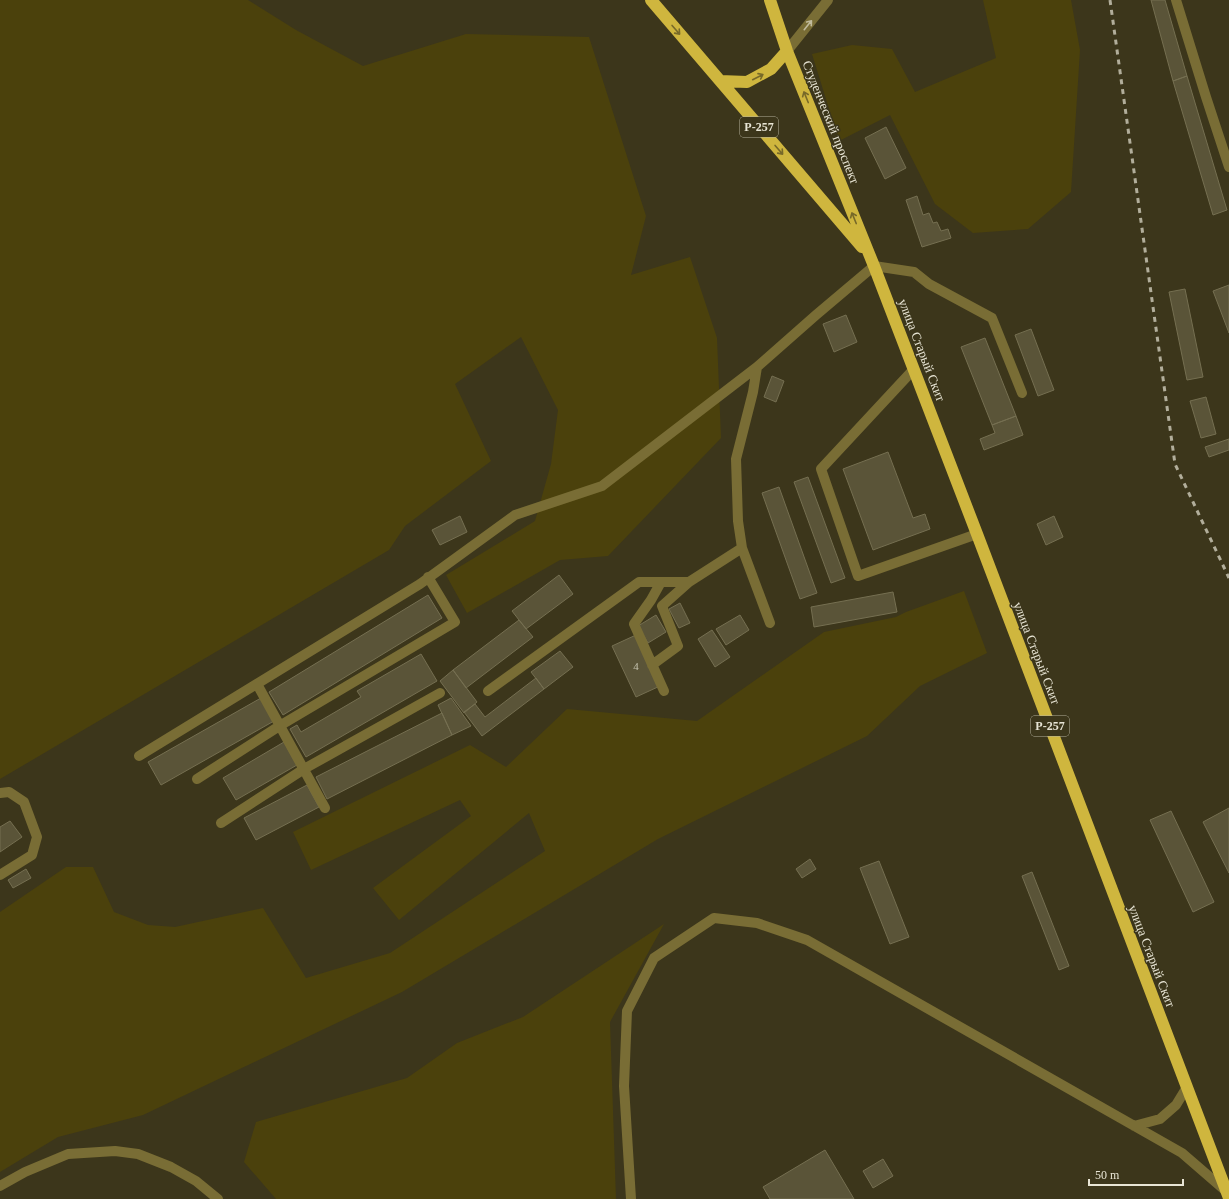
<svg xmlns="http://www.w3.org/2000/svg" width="1229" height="1199" font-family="'Times New Roman',serif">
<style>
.green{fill:#4b410c}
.building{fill:#5a5438;stroke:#756f51}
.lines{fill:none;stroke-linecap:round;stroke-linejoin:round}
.minor{stroke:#796d35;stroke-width:10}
.highway{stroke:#cfb63e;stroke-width:12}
.rail{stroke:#b2ae9b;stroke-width:3;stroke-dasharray:5 5;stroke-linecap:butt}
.oneway{stroke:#c1bb9d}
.oneway2{stroke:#776929}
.labels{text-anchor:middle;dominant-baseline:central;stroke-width:3;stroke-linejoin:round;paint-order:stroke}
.number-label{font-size:11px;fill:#c4c1ae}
.shield{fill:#3c361b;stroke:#b4b09d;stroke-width:1}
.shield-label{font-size:12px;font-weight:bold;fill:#e8e5d5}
.street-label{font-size:13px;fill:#e8e5d5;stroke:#3c361b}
</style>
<rect width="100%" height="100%" fill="#3c361b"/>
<path class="green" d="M0,0h248l48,30 67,36 103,-32 123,3 57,179 -15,59 59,-18 27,81 4,100 -113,118 -48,4 -93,53 -21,-38 89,-54 16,-57 7,-54 -37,-73 -66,47 36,77 -86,65 -16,24 -389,229z
M983,0h88l9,50 -9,142 -43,37 -55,4 -38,-29 -45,-89 -51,26 -27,-87 40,-9 40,4 23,43 81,-34z
M964,591l23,62 -67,33 -53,50 -209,103 -256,153 -259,123 -85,22 -58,35v-260l66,-45h27l21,45 34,13 27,2 88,-19 43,70 84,-25 155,-102 -16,-38 -130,107 -26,-32 98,-72 -11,-16 -149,70 -18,-38 177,-87 36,22 61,-58 130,12 127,-89 72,-15 10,-5z
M664,924l-54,98 6,177h-340l-32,-37 12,-40 151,-44 50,-35 66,-26z"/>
<path class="building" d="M1151,0h14l22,76 -14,5z
M1187,76l40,134 -14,5 -40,-134z
M886,127l20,41 -21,11 -20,-41z
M917,196l6,19 6,-2 4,10 4,-1 4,9 7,-2 3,9 -29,9 -16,-47z
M1229,285v48l-16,-42z
M1185,289l18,88 -16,3 -18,-88z
M846,315l11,27 -23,10 -11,-28z
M1031,329l23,61 -16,6 -23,-61z
M985,338l31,78 -24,9 -31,-78z
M772,376l12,5 -8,21 -12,-5z
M1206,397l10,37 -15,4 -11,-37z
M1016,416l7,19 -39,15 -4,-11 15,-6 -3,-8z
M1229,439v11l-20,7 -4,-10z
M888,452l25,66 12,-4 5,15 -57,21 -30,-81z
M808,477l37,101 -14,5 -37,-101z
M779,487l38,106 -17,6 -38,-106z
M460,516l7,16 -27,13 -8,-15z
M1054,516l9,21 -17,8 -9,-21z
M559,575l14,19 -47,35 -14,-18z
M893,592l4,20 -83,15 -3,-20z
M428,595l14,23 -159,97 -14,-23z
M680,603l10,20 -11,5 -10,-19z
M656,615l10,17 -18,11 -10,-17z
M740,615l9,15 -23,15 -10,-16z
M519,620l14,17 -67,51 -13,-18z
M712,630l18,27 -15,10 -17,-28z
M636,635l24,51 -24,11 -24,-51z
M560,651l13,16 -29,22 -13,-17z
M421,654l16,27 -131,76 -16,-28 7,-4 4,7 60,-35 -4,-6z
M453,670l24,32 -13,11 -24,-32z
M536,678l8,11 -62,47 -18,-24 11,-8 10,13z
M261,698l13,23 -113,64 -13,-23z
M451,698l20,28 -19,9 -14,-30z
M442,713l10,22 -125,64 -11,-22z
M284,742l13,23 -61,35 -13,-22z
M307,785l12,22 -63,33 -12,-22z
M1229,808v65l-26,-51z
M1171,811l43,91 -21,10 -43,-92z
M10,821l12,16 -22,15v-25z
M810,859l6,10 -14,9 -6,-9z
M879,861l30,76 -19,7 -30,-76z
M26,869l5,9 -18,10 -5,-8z
M1032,872l37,94 -10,4 -37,-94z
M825,1150l29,49h-84l-7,-12z
M883,1159l10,17 -20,12 -10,-17z"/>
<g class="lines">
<path class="minor" d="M1176,0l30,97 23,70
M787,51l41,-51
M914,369l-93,100 37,107 119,-42
M742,548l28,75
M661,582l-10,18 -17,24 30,67
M652,665l26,-19 -16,-40 27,-24
M257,684l68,124
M488,691l151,-109h50l53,-34 -4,-27 -2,-62 17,-67 4,-25 59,-52 58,-49 40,6 15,12 63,34 30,75
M139,756l281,-172 95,-69 87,-29 155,-119
M197,779l84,-54 174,-103 -27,-45
M0,793l9,-1 15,10 13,35 -5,18 -32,20
M221,823l83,-54 136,-76
M1134,1126l26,-7 16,-14 11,-18
M0,1186l25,-14 43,-18 47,-3 23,3 33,13 25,14 22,18
M631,1199l-7,-113 3,-75 27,-53 60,-40 43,5 50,17 375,213 45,39"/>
<path class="highway" d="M651,0l211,247
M770,0l17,51 87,215 103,268 252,664
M720,81l27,1 24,-13 16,-18"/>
<path class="rail" d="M1110,0l65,464 54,114"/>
</g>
<defs><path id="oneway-shaft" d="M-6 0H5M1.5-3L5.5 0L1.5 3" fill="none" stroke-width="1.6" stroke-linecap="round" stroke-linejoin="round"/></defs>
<use class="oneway" href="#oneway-shaft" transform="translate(808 25) rotate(-51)"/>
<g class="oneway2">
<use href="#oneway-shaft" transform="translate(676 30) rotate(49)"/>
<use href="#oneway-shaft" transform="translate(758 77) rotate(-27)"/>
<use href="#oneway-shaft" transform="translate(806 97) rotate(-112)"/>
<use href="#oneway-shaft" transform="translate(779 150) rotate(49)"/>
<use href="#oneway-shaft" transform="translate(854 218) rotate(-112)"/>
</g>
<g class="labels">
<g class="number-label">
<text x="636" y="666">4</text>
</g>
<g class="shield">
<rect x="740" y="117" width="38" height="20" rx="3"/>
<rect x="1031" y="716" width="38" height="20" rx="3"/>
</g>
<g class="shield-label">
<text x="759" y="127">Р-257</text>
<text x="1050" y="726">Р-257</text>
</g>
<g class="street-label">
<text transform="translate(831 122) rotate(68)">Студенческий проспект</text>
<text transform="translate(922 350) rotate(69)">улица Старый Скит</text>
<text transform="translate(1037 653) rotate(69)">улица Старый Скит</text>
<text transform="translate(1152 956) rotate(69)">улица Старый Скит</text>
</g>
</g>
<path d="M1089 1179v6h94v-6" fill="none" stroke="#e8e5d5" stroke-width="2"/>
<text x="1095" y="1179" font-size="12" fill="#e8e5d5" stroke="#3c361b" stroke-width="3" paint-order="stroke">50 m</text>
</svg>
